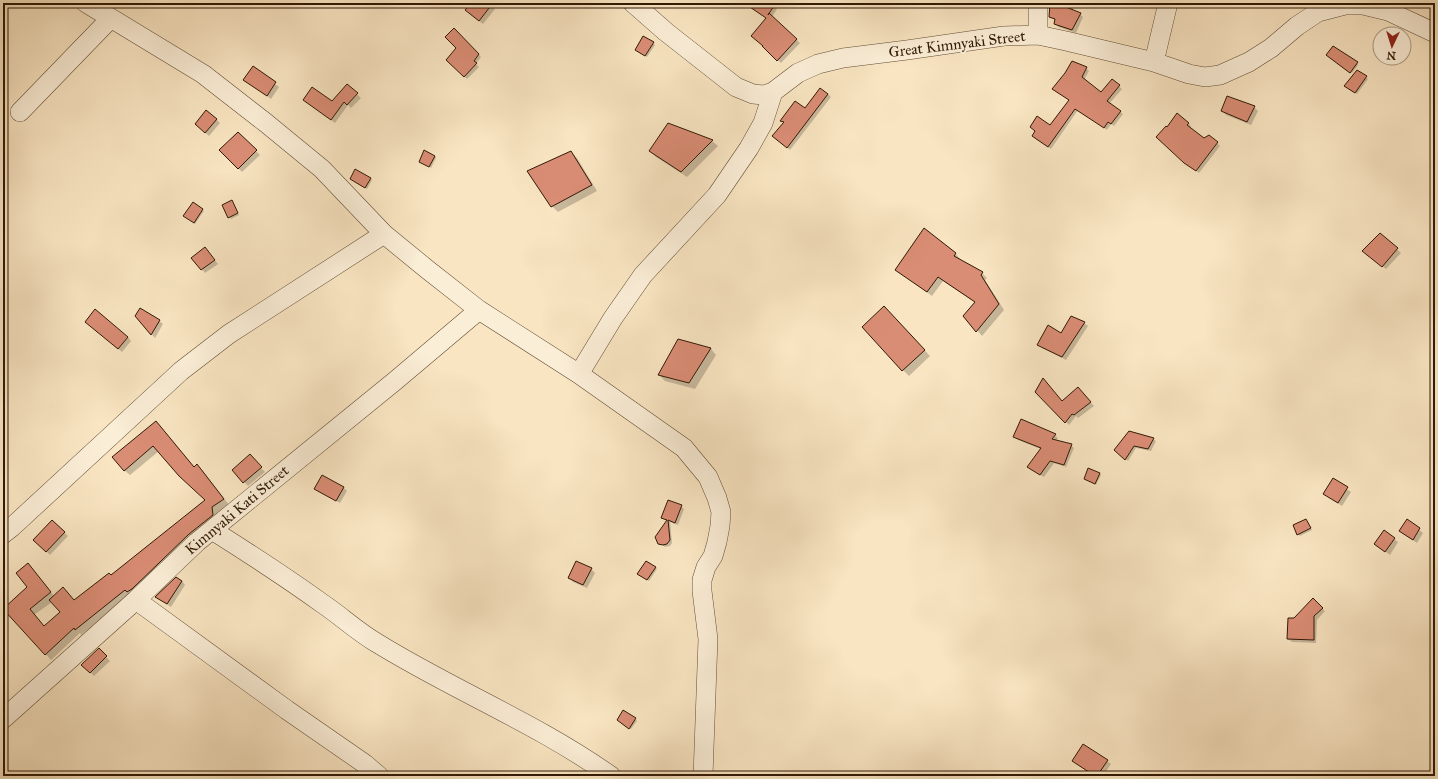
<svg xmlns="http://www.w3.org/2000/svg" width="1438" height="779" font-family="'IM FELL Great Primer',serif">
<style>
.shadow{fill:#0003;fill-rule:evenodd}
.building{fill:#da8d75;stroke:#301904}
.lines{fill:none;stroke-linecap:round;stroke-linejoin:round}
.minor-casing{stroke:#624c34;stroke-width:20}
.minor{stroke:#fbeed7;stroke-width:19}
.labels{text-anchor:middle;dominant-baseline:central;stroke-width:4;stroke-linejoin:round;paint-order:stroke}
.street-label{font-size:15px;fill:#301904;stroke:#fbeed7}
</style>
<rect width="100%" height="100%" fill="#f9e5c2"/>
<filter id="stains"><feTurbulence type="fractalNoise" baseFrequency=".005" numOctaves="4"/><feColorMatrix values="0 0 0 0 .2 0 0 0 0 .09 0 0 0 0 .02 0 0 0 .5 -.17"/></filter>
<radialGradient id="worn" r=".72"><stop offset=".6" stop-color="#630" stop-opacity="0"/><stop offset="1" stop-color="#630" stop-opacity=".3"/></radialGradient>
<path class="shadow" d="M472,3h16l7,6 -12,15 -13,-10z
M757,3h12l5,3 3,3 -5,8 28,26 -19,20 -29,-27 14,-18z
M1051,3h24l-3,8 8,3 3,3 -7,16 -18,-6 -3,-4 1,-2 -6,-5z
M454,29l27,28 -5,7 3,3 -12,12 -20,-19 10,-12z
M653,43l2,2 -8,12 -10,-6z
M1329,57l28,6 1,2 -6,8z
M1072,62l14,6 3,3 -5,9 17,13 11,-13 10,9 -13,15 14,10 -9,12 -3,-2 -4,6 -29,-20 -27,39 -15,-10v-7l-5,-5 19,-1 20,-25 -17,-12 13,-16z
M253,68l26,19 -8,12 -26,-19z
M1357,71l11,8 -11,15 -10,-7z
M347,85l14,13 -10,10 -3,-3 -13,18 -31,-23 28,2z
M828,94l3,3 -41,53 -13,-11 7,-16 -3,-2 24,-12z
M1228,98l26,9 4,4 -7,14 -25,-10 -4,-4z
M216,119l4,4 -11,13 -9,-8z
M1188,123l3,3 -1,2 14,11 13,4 3,3 -21,27 -10,-7 -31,-29 10,-9z
M238,133l22,22 -18,17 -21,-22z
M712,141l6,5 -31,31 -31,-20 -6,-6z
M571,152l6,6 20,33 -39,21 -6,-6z
M435,156l1,2 -5,10 -11,-6z
M370,178l2,2 -5,9 -16,-10z
M233,203l6,12 -8,4 -8,-13z
M202,210l2,1 -9,13 -9,-7z
M924,229l32,25 4,5 -1,1 23,13 5,5 -2,2 19,30 -22,26 -17,-20 11,-13 -33,-22 -11,15 -36,-27z
M1380,234l21,19 -15,16 -19,-14z
M208,252l10,12 -13,9 -12,-15z
M890,313l40,43 -21,20 -6,-6z
M136,316l23,5 4,3 -8,14z
M86,322l42,15 3,4 -9,11z
M1084,323l4,3 -22,34 -24,-12 -4,-4z
M678,340l33,9 5,6 -21,34 -30,-8 -6,-6z
M1037,392l25,10 19,-10 13,14 -16,12 -2,-2 -7,9z
M1022,420l33,15 3,3 -2,3 15,4 3,3 -8,19 -12,-4 -10,14 -13,-7 10,-21 -23,-9 -3,-3z
M161,428l34,40 2,-2 6,5 26,34 -12,8 1,8 -87,74 -50,40 -1,-2 -29,27 -47,-52 25,-21 4,-17 21,26 20,5 37,-25 95,-76 -47,-49 -29,24 -6,-5zM52,602l9,10 -16,15 -11,-12z
M1153,439l3,2 -5,10 -15,-3 -8,13 -12,-11z
M250,456l15,16 -17,14 -15,-16z
M1099,473l2,2 -5,10 -11,-6z
M1333,480l18,12 -9,14 -18,-12z
M343,487l4,4 -7,12 -21,-11 -4,-3z
M681,506l3,3 -6,16 -8,-3 2,21 -2,3 -5,1 -6,-5 9,-20 -6,-4z
M52,521l16,15 -18,19 -16,-15z
M1307,521l5,9 -12,6 -2,-2z
M1407,521l16,12 -6,10 -17,-12z
M1384,532l14,10 -8,13 -15,-11z
M655,567l2,2 -8,12 -9,-6z
M591,569l4,4 -8,15 -14,-6 -3,-4z
M182,581l3,4 -14,22 -15,-10z
M1313,600l12,11 -8,9 -1,23 -24,-1 -4,-3 1,-20h5z
M99,650l11,11 -16,15 -11,-11z
M635,719l2,2 -6,8 -11,-7z
M1073,761h34l4,3 -8,12h-9z"/>
<path class="building" d="M471,3h22l-14,18 -14,-11z
M744,3h32l-8,12 1,-2 28,26 -20,22 -15,-15h1l-12,-10 15,-18z
M1050,3h6l25,10 -9,17 -18,-6 1,-5 -6,-2z
M454,28l25,26 -5,7 3,2 -13,14 -18,-17 10,-12 -11,-11z
M643,36l11,6 -9,14 -10,-6z
M1333,46l25,16 -8,11 -24,-18z
M1072,61l15,6 -5,10 19,15 11,-13 8,6 -13,16 14,10 -10,13 -3,-2 -4,6 -29,-19 -27,38 -16,-11 3,-5 -5,-4 7,-11 13,9 19,-25 -17,-11 13,-16z
M253,66l23,16 -9,14 -24,-16z
M1357,70l10,6 -12,17 -11,-7z
M347,84l11,9 -11,12 -3,-3 -13,18 -28,-20 9,-13 20,14z
M820,88l8,6 -41,54 -15,-12 12,-14 -4,-1 15,-20 10,7z
M1227,96l28,10 -8,16 -26,-11z
M206,110l11,9 -12,14 -10,-9z
M1177,113l12,10 -2,2 17,13 5,-3 9,7 -22,29 -12,-8 -28,-26 10,-11 1,1z
M668,123l45,17 -32,32 -32,-21z
M238,132l19,18 -19,19 -19,-19z
M424,150l11,6 -6,11 -10,-5z
M571,151l21,34 -41,22 -24,-36z
M355,169l16,9 -6,10 -15,-9z
M232,200l6,13 -10,5 -6,-13z
M193,202l10,7 -9,14 -11,-7z
M924,228l32,25 -2,3 29,16 -2,3 18,29 -23,28 -13,-16 12,-14 -37,-25 -11,15 -32,-22z
M1380,233l18,15 -16,19 -20,-16z
M205,247l10,13 -14,10 -10,-12z
M884,306l41,44 -23,21 -40,-44z
M140,308l20,12 -9,15 -16,-19z
M95,309l33,28 -10,12 -33,-27z
M1071,316l14,6 -23,35 -25,-12 11,-20 13,8z
M678,339l33,9 -22,35 -31,-8z
M1043,378l19,23 16,-14 13,15 -17,13 -2,-1 -7,9 -30,-31z
M1021,419l35,15 -4,5 20,5 -8,21 -14,-4 -10,14 -13,-8 14,-19 -28,-11z
M156,421l38,46 3,-3 27,35 -12,8 1,8 -24,19 -57,55 -5,3 -2,-2 -50,40 -1,-2 -29,27 -42,-46 24,-22 -11,-14 12,-10 23,29 -21,17 14,17 16,-14 -11,-12 14,-13 11,13 35,-27 2,2 94,-75 -26,-24 -26,-30 -29,25 -12,-14z
M1129,431l25,7 -6,11 -14,-3 -9,14 -11,-10z
M250,454l12,13 -19,16 -11,-13z
M1088,468l12,5 -5,11 -11,-5z
M322,475l22,12 -8,14 -22,-12z
M1333,478l15,9 -10,16 -15,-9z
M668,500l14,5 -7,18 -7,-3 2,20 -3,4 -4,1 -5,-1 -3,-7 12,-17 -6,-2z
M1306,519l5,9 -14,7 -4,-10z
M1407,519l13,9 -7,12 -14,-9z
M52,520l13,12 -19,20 -13,-12z
M1384,530l11,8 -10,14 -11,-8z
M576,561l16,7 -9,17 -15,-7z
M646,561l10,6 -9,13 -10,-6z
M176,577l6,4 -15,23 -12,-7z
M1313,598l10,10 -9,8v24l-27,-1 1,-21h6z
M99,648l8,8 -17,17 -9,-8z
M623,710l13,8 -7,11 -12,-9z
M1083,744l25,16 -11,16h-2l-23,-15z"/>
<g class="lines">
<g class="minor-casing">
<path id="minor" d="M86,3l117,71 63,49 56,46 62,65 44,36 51,40 100,64 105,74 24,29 9,21 4,14 -1,14 -3,16 -4,14 -7,11 -4,13v11l6,48 -5,137
M633,3l33,29 70,55 17,7 11,1 9,-3 25,-19 20,-9 25,-6 64,-8 97,-14 34,-1 28,6 88,21 35,12 16,3 15,-2 29,-13 22,-14 26,-22 21,-14 27,-7h18l25,6 47,22
M1038,35v-32
M1154,62l14,-59
M20,112l91,-94
M579,374l34,-56 30,-43 74,-80 32,-47 14,-25 10,-31
M212,530c38,24 75,48 111,74 18,12 35,28 54,39 76,47 161,81 234,133
M3,534l9,-7 169,-156 48,-37 155,-100
M136,600l151,110 78,54 14,12
M3,719l133,-119 61,-58 198,-161 84,-71"/>
</g>
<use href="#minor" class="minor"/>
</g>
<g class="labels">
<g class="street-label">
<text transform="translate(957 44) rotate(-7)">Great Kimnyaki Street</text>
<text transform="translate(237 510) rotate(-40)">Kimnyaki Kati Street</text>
</g>
</g>
<rect width="1438" height="779" fill="none" stroke="#f9e5c2" stroke-width="16"/>
<rect x="4" y="4" width="1430" height="771" fill="none" stroke="#301904" stroke-width="2"/>
<rect x="8" y="8" width="1422" height="763" fill="none" stroke="#301904"/>
<g transform="translate(1392 46) rotate(184)"><circle r="19" fill="#fbeed7" stroke="#aa9983"/>
<path d="M0-3L7 15L0 10L-7 15Z" fill="#8f2418"/>
<text y="-6" font-size="11" font-weight="bold" text-anchor="middle" fill="#301904">N</text>
</g>
<rect width="100%" height="100%" filter="url(#stains)"/>
<rect width="100%" height="100%" fill="url(#worn)"/>
</svg>
